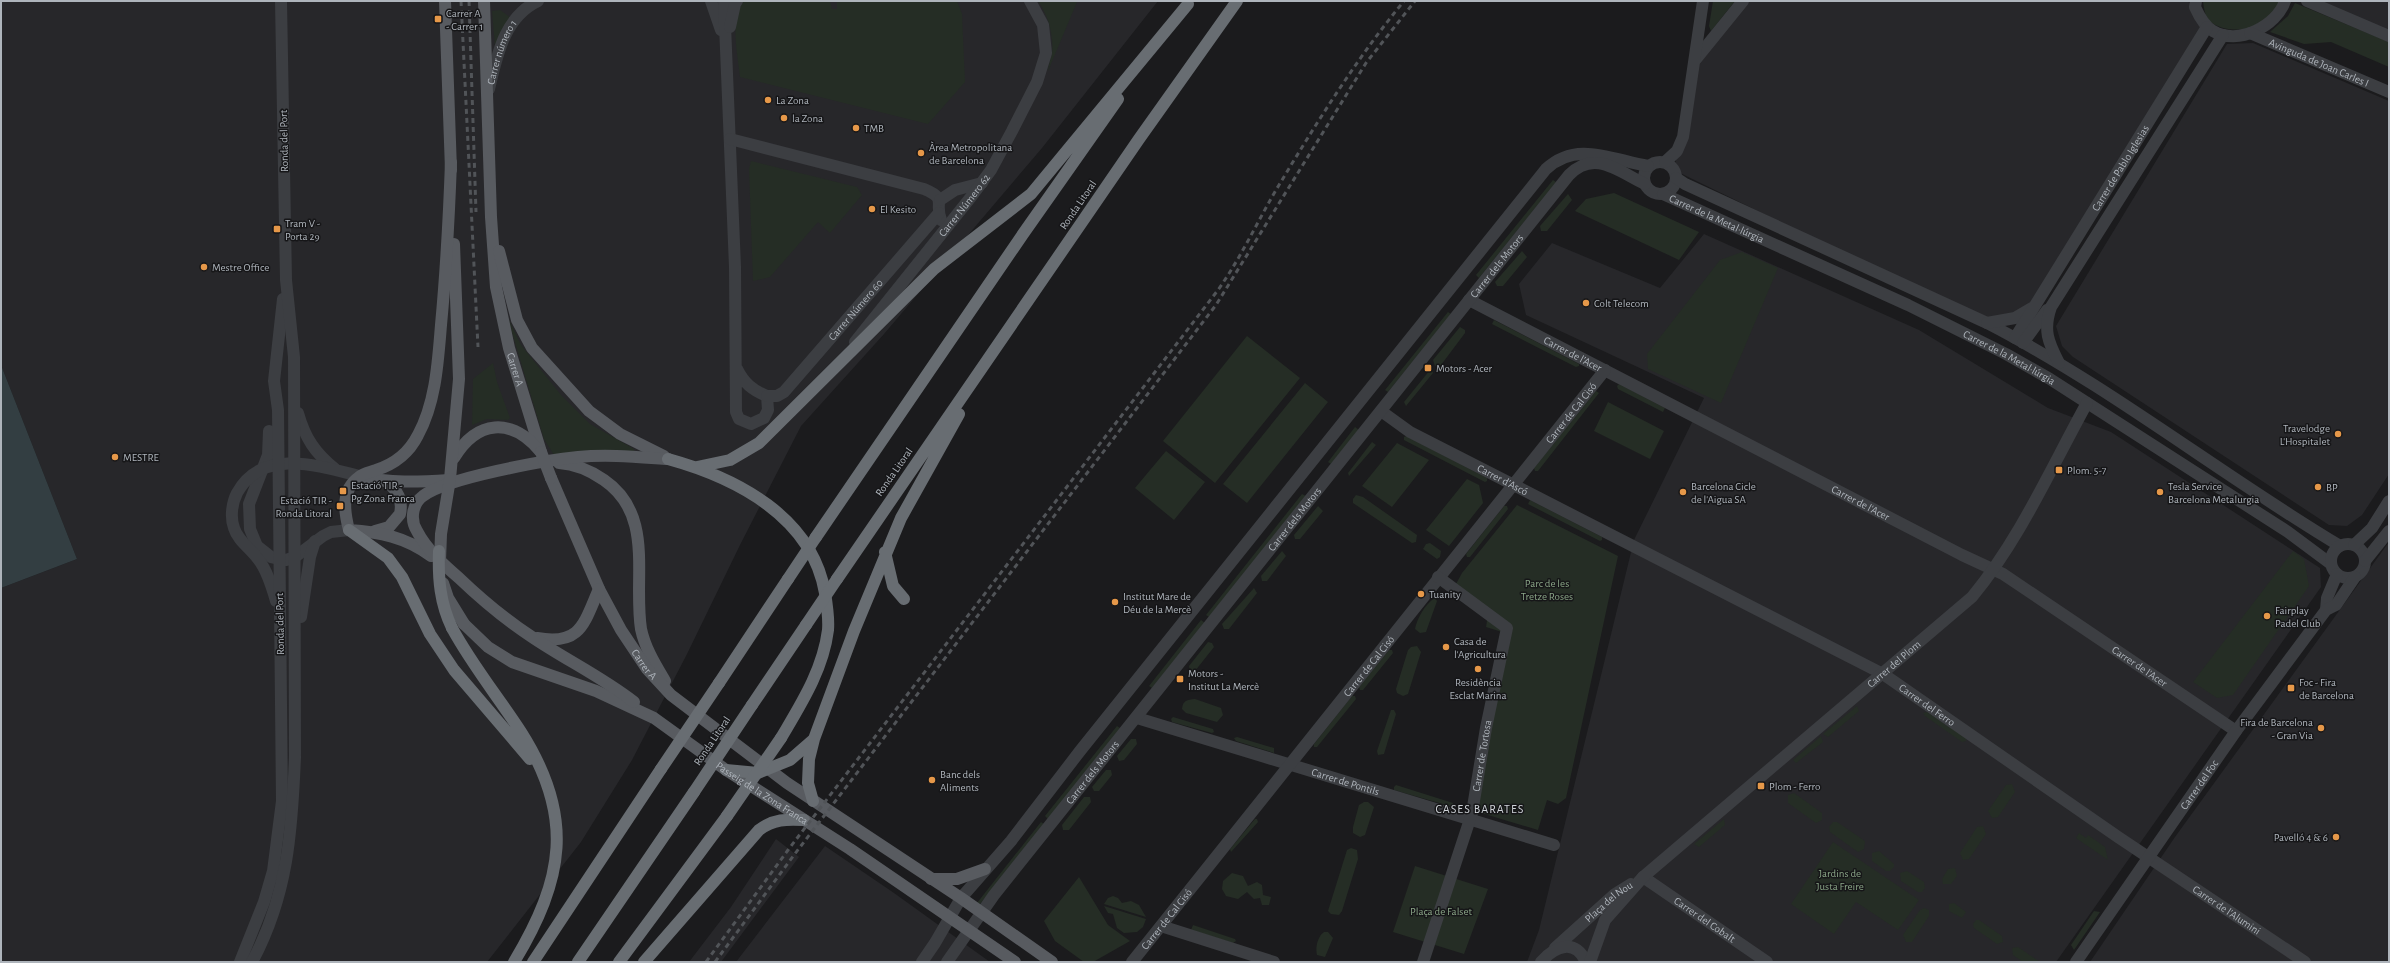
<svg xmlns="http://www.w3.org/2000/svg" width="2390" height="963" font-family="'Alegreya Sans',sans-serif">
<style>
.built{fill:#27272a}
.green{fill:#252d25}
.water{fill:#333e42}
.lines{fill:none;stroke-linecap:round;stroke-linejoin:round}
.minor{stroke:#3c3e42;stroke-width:12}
.major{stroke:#585b60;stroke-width:12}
.highway{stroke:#686d72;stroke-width:12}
.rail{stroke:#515458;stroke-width:3;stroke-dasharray:5 4;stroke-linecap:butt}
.major-bridge{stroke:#585b60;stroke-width:12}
.highway-bridge{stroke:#686d72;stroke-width:12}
.poi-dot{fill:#e69849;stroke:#161618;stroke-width:1.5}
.labels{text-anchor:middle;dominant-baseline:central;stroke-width:3;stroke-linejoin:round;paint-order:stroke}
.poi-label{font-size:11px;fill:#aeb4bb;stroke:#161618;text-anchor:start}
.street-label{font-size:11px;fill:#aeb4bb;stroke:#161618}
.park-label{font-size:11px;fill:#8aa587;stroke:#161618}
.neighbourhood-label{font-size:12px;letter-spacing:1px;fill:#cfd3d8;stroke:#161618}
</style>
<rect width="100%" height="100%" fill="#1b1b1d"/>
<path class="built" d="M1,1h1157l-116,147 -158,186 -83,92 -61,119 -53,109 -55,106 -51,82 -94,120h-486v-374l76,-29 -76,-194z
M1745,1h442l8,6 12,20 -175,281 -45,15 -313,-153 22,-111z
M2307,1h82v35z
M2253,43l136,58v373l-27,41 -15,11 -18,-1 -256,-168 -11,-11 -6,-20 171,-282z
M1704,234l215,96 129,78 63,24 209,136 1,19 -265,375h-529l12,-32 95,-390 70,-142 -178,-83 -7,-31 33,-41 108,45z
M2389,542v420h-299l85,-125z
M776,839l23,18 -78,105h-32l42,-55z
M825,846l69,47 96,69h-254z"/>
<path class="green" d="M744,1h86l2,8h5v-8h120l5,13 3,68 -37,42 -188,-47c-2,-22 -11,-57 4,-76z
M1038,1h43l-4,1 -29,69c0,-5 3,-12 4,-18 2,-18 -4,-38 -14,-52z
M1713,1h22l-24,30 -2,-5z
M2203,1h76c-2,4 -4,10 -7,14 -11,16 -44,19 -60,8 -7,-5 -8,-14 -9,-22z
M2295,3l94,39v25l-58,-25 -27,2 -34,-12 18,-16z
M500,10l11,8 -16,29 -3,-36z
M751,161l106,26 5,8 -32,38 -12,-11 -48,55 -17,4 -4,-112z
M1553,180l3,2 -77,96 -3,-3z
M1614,193l85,39 -20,28 -104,-49 11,-12z
M1568,194l4,6 -25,31h-6l-1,-5z
M1522,251l5,6 -24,29h-6l-2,-4z
M1742,252l36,16 -57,135 -73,-34 -1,-15 73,-94z
M1448,312l3,2 -63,78 -3,-2z
M507,316l14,29 40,50 29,29 44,25v3l-80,3 -10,-16z
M1494,320l85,44v2l-3,1 -84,-43z
M1460,327l5,3v3l-24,32 -6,1 -2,-6z
M1247,336l53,42 -85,105 -52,-42z
M493,363l4,19 13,36 -2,2 -21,-1 -15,6 1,-46z
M1430,370h2l1,3 -27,33 -2,-4z
M1305,383l23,19 -81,101 -24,-19z
M1619,384l46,24 -2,4 -45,-23 -1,-3z
M1596,391l3,2 -61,78h-3l-1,-3z
M1608,402l56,29 -14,28 -56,-28z
M1355,427l4,3 -28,34 -3,-2z
M1406,436l81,42v3l-2,1 -81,-42v-3z
M1372,442l4,3 -27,31 -1,-3z
M1397,443l32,17 -37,47 -30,-21z
M1166,451l39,31 -31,38 -39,-32z
M1467,479l12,6 4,18 -34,43 -23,-16z
M1302,494l4,2 -97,121 -3,-2z
M1356,495l7,2 54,38 -1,7 -4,1 -59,-40v-4z
M1530,500l72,37v3l-2,1 -72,-37z
M1517,505l101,51 -52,242 -8,6 -11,-4 -9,30 -70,-21 34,-177 -16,-5 2,-12 -32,-31 6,-11z
M1318,506l5,5 -23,28h-5l-1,-4z
M1504,506h3l1,3 -38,48h-3l-1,-3z
M1430,543l11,8 -1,6 -3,2 -14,-10 3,-5z
M1282,551l4,5 -19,25h-5l-1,-5z
M2293,551l11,8 5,27 -76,109 -16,3 -24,-16z
M1254,588l3,5 -28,36h-5l-2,-5z
M1435,598l2,3 -11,31 -6,1 -5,-4c2,-11 11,-26 20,-31z
M1201,620l4,3 -53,65 -3,-2z
M1208,642l4,1 2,4 -19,24h-5l-1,-5z
M1417,646l4,6 -13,42 -5,2 -6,-3 -1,-4 12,-39 3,-3z
M1389,650h3l1,3 -30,37h-3l-1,-3z
M1352,696h3l1,3 -39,48h-3v-3z
M1195,699l26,9 2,7 -6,7 -31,-9 -4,-4c1,-9 5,-9 13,-10z
M1857,706l2,5 -31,26 -5,-3z
M1391,710h3l2,4 -12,40 -6,1 -1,-4z
M1927,712l39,26v3l-4,1 -37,-26 -2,-3z
M1173,717l40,12 1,3 -2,1 -40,-11 -1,-3z
M1117,726l3,2 -72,91 -3,-3z
M1821,736l2,6 -27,21 -3,-3z
M1237,737l37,11v5l-38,-12 -2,-3z
M1131,739h5l1,5 -13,16 -5,1 -2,-5z
M1106,770h5l1,5 -13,16h-5l-2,-4z
M2012,784l3,8 -17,25 -6,1 -4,-7 18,-26z
M1396,785l57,18v4l-59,-17v-3z
M1794,793l28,20v7l-6,3 -28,-20v-8z
M1084,797h6l1,5 -22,28h-6l-1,-5z
M1364,802h4l6,5 -9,28 -5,2 -7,-4v-6l6,-22z
M1255,819h2l1,3 -27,30 -1,-3z
M1724,819l1,6 -26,22 -5,-3z
M1041,822l3,2 -64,80 -3,-1z
M1833,822h4l28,19 -1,8 -6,3 -28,-20 -1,-5z
M1983,826l3,8 -17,25 -6,1 -3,-7 17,-26z
M2079,833l7,5 2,-3 17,12 3,13 -32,-22z
M1833,842l86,58 -21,30 -42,-28 -22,32 -43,-30z
M1351,848l6,2 1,9 -16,52 -3,4 -8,-1 -3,-3 19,-61z
M1879,851l15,13v3l-4,4h-4l-14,-10v-8z
M1415,866l73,23 -24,65 -71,-22z
M1955,868l2,8 -6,8h-8l-1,-5 6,-10z
M1907,871l17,11 1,6 -3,4h-4l-17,-11 -1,-8z
M1232,873l11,3 5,10 9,-4 5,3 1,10 8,2 -2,8h-7l-2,-7 -6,1 -7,-7 -9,7 -12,-3 -4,-7 1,-8z
M1079,877l29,48 22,16 -37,21h-9l-29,-21 -11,-20z
M1113,896l5,2 4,5 9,-2 8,4 7,12 -42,-13 4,-6z
M1954,903l12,9 -4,6 -13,-7v-7z
M1104,906l42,13 -3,8 -6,5 -13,1 -7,-5 -4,-14 -5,-1z
M1924,908l5,2v6l-17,26h-6l-3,-7 17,-25z
M2094,911l6,1 -26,38 -3,-5z
M1976,920h3l23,16 1,6 -6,2 -23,-16 -1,-4z
M1193,925l42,14 1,2 -3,2 -42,-13z
M1324,932h4l5,6 -8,19 -8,-2c-2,-8 1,-19 7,-23z
M2018,947l22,15h-17l-10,-7 -1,-7z"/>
<path class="water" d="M1,365l76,194 -76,29z"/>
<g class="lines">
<g class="minor">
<path d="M711,1l10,29"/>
<path d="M724,1l11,266 1,145 3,7 12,5 13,-6 4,-8 -1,-14c-15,-6 -23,-13 -30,-27"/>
<path d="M2196,1l-1,6c4,9 9,19 18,24 25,15 64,-5 72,-30"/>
<path d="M2307,1l82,35"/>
<path d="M730,27l5,-23 2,-3"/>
<path id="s1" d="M2250,33l139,59"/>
<path d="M1696,59l47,-58"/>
<path id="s2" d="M489,89c8,-33 15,-72 49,-88"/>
<path d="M730,139l194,50c24,10 10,13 17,31"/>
<circle cx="1660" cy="178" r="16"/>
<path d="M1665,162l12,-11 6,-14 20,-136"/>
<path d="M1676,178l9,6 302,139c124,64 234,152 353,223"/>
<path id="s3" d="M1663,194l245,111 98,49 44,25 238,153 43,32"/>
<path d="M940,200l15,-10 27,-7"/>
<path id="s4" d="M1469,300l493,255 41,19 233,157"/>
<path d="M1987,323l28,-5 17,-10"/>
<path id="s5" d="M2015,338l192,-311"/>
<path id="s6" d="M855,342l116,-145 20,-27 21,-39 25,-49 9,-29 -3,-28 -13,-24"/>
<path d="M2023,343l24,-33"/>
<path d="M2059,363c-11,-21 -16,-33 -8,-56l172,-272"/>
<path id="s7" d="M767,396h10l7,-4 155,-179"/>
<path id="s8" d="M1381,411l29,21 473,242 235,163 187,125"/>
<path d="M298,413c7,25 17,40 37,56"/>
<path d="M269,431l-1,24 -19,49 1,25 7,17 14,11 15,3 9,-3 28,-21 8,-4 18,-2"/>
<circle cx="2348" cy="561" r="17"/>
<path d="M2354,545l18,-17 17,-27"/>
<path d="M2365,561l24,-30"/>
<path d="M276,601c-4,-14 -9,-31 -18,-42 -8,-11 -20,-18 -24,-31 -4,-11 -2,-25 3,-35 25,-46 83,-27 122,-17"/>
<path d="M2326,610l1,-12 10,-24"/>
<path d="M301,617l9,-60 5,-16"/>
<path id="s9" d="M1137,718l417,127"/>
<path id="s10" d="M1643,877l124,85"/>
<path d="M1161,926l113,36"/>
<path id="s11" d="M1555,948l60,-54 16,-10"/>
<path d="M240,962l24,-60 9,-31 9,-70 -4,-391 -4,-29 9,-82"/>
<path d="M252,962c36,-67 40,-131 43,-205l-1,-400 -8,-77 -5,-279"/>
<path d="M922,962l13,-19 26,-45 50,-57 69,-90 466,-582c31,-29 66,-9 102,-3"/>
<path id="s12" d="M947,962l47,-67 575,-720c25,-26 49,-4 76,9"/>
<path id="s13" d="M1132,962l473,-592"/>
<path id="s14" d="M1423,962l49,-149 14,-85 21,-100 -69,-51"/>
<path d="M1541,962c14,-16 34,-24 45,0"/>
<path id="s15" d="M1590,962l15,-42 38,-43 329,-280c48,-58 79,-129 115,-194"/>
<path id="s16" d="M2076,962l160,-231 90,-121 10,-5 19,-28"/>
</g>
<g class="major">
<path d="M445,1l6,169"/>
<path id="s17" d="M484,1l7,216 5,70 13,61 32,104"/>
<path d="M499,251l18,69 15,28 57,63 31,23 44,22"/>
<path d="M454,458c23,-38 57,-41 86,-7"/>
<path d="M559,463c16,1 32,8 45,17 51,35 29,97 37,149 4,19 14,35 24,52"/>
<path d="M360,477c30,6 58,5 89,3"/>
<path id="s18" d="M551,478l48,111 22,41 26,39 24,26 116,88 174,115 91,64"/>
<path d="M450,479l9,-100 -5,-135"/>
<path d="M375,531l14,-4 11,-13c3,-14 -2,-23 -13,-32"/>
<path d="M431,556c-25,-19 -52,-24 -82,-26 -5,-19 -8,-40 10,-53 4,-4 12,-5 17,-7 19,-6 33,-17 42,-35 18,-33 20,-74 23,-110 5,-54 8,-108 10,-163"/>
<path id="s19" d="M464,624l24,23 24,15 84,29 58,27 72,52 124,79 165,113"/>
<path d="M537,638c44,8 47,-15 62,-49"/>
<path d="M634,702c-32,-25 -68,-42 -102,-65 -26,-17 -50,-37 -73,-59 -15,-13 -33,-29 -42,-47 -7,-11 -5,-27 6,-35 23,-18 123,-36 155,-39 29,-3 60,0 90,2"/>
<path d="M931,879h26l28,-10"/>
</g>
<path class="highway" d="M668,459c69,19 144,58 157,134 2,12 4,25 3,37 -5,40 -27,74 -47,108
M697,467l33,-7 29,-17 175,-174 97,-75 157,-190
M349,530l39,28 14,19 28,57 24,36 76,89
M816,537l207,-303 95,-135
M885,552l8,34 11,13
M837,579l302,-440 98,-138
M452,628c20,37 47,70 69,104 54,85 43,147 -7,230
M719,683l69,-104
M752,705l54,-80
M726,770l32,3 32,-13 23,-20
M813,801l-5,-18 1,-24 5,-20 40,-108 47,-113 58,-104
M533,962l128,-193
M578,962l116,-170
M619,962l108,-146
M644,962l115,-132c14,-11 28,-11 45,-10"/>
<path class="rail" d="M461,1l17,346
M469,1l7,211
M706,962l82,-112 430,-560c24,-34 40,-70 61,-105 38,-63 78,-127 125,-184
M715,962l79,-107 422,-550 150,-242 49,-62"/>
<path class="major-bridge" d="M541,452l10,26
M440,561l1,-27 9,-55
M443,583l5,15 16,26"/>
<path class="highway-bridge" d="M439,551c-1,28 1,52 13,77
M788,579l28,-42
M806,625l31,-46
M661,769l58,-86
M694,792l58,-87
M727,816l54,-78"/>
</g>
<g class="poi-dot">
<rect x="434" y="15" width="8" height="8" rx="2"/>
<circle cx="768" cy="100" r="4"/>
<circle cx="784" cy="118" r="4"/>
<circle cx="856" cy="128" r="4"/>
<circle cx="921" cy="153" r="4"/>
<circle cx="872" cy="209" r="4"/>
<rect x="273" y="225" width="8" height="8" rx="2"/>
<circle cx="204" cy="267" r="4"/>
<circle cx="1586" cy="303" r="4"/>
<rect x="1424" y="364" width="8" height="8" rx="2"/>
<circle cx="2338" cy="434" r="4"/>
<circle cx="115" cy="457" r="4"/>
<rect x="2055" y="466" width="8" height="8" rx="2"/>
<circle cx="2318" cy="487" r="4"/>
<rect x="339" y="487" width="8" height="8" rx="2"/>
<circle cx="1683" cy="492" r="4"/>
<circle cx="2160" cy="492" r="4"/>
<rect x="336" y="502" width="8" height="8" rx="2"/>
<circle cx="1421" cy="594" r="4"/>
<circle cx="1115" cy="602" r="4"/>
<circle cx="2267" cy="616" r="4"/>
<circle cx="1446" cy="647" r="4"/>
<circle cx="1478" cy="669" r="4"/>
<rect x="1176" y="675" width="8" height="8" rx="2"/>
<rect x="2287" y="684" width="8" height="8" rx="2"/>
<circle cx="2321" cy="728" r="4"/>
<circle cx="932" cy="780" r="4"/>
<rect x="1757" y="782" width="8" height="8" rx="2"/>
<circle cx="2336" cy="837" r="4"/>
</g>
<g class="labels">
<g class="poi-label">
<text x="446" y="13">Carrer A<tspan x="446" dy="13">- Carrer 1</tspan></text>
<text x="776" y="100">La Zona</text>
<text x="792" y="118">la Zona</text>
<text x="864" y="128">TMB</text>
<text x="929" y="147">Àrea Metropolitana<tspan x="929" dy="13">de Barcelona</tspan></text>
<text x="880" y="209">El Kesito</text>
<text x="285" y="223">Tram V -<tspan x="285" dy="13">Porta 29</tspan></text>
<text x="212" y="267">Mestre Office</text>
<text x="1594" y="303">Colt Telecom</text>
<text x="1436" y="368">Motors - Acer</text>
<text x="2330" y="428" text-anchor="end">Travelodge<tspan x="2330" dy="13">L'Hospitalet</tspan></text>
<text x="123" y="457">MESTRE</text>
<text x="2067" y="470">Plom. 5-7</text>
<text x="351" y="485">Estació TIR -<tspan x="351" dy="13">Pg Zona Franca</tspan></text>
<text x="1691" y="486">Barcelona Cicle<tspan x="1691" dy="13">de l'Aigua SA</tspan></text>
<text x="2168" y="486">Tesla Service<tspan x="2168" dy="13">Barcelona Metalurgia</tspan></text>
<text x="2326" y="487">BP</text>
<text x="332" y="500" text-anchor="end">Estació TIR -<tspan x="332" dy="13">Ronda Litoral</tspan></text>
<text x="1429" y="594">Tuanity</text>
<text x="1123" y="596">Institut Mare de<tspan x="1123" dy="13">Déu de la Mercè</tspan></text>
<text x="2275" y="610">Fairplay<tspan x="2275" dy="13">Padel Club</tspan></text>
<text x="1454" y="641">Casa de<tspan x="1454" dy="13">l'Agricultura</tspan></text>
<text x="1188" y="673">Motors -<tspan x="1188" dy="13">Institut La Mercè</tspan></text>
<text x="1478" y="682" text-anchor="middle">Residència<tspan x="1478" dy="13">Esclat Marina</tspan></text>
<text x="2299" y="682">Foc - Fira<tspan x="2299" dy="13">de Barcelona</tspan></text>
<text x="2313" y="722" text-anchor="end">Fira de Barcelona<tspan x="2313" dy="13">- Gran Via</tspan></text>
<text x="940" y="774">Banc dels<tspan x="940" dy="13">Aliments</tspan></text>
<text x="1769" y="786">Plom - Ferro</text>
<text x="2328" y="837" text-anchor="end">Pavelló 4 &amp; 6</text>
</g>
<g class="street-label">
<text stroke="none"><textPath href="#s2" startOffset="39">Carrer número 1</textPath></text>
<text stroke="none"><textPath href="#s1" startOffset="75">Avinguda de Joan Carles I</textPath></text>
<text transform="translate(284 141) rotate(-91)">Ronda del Port</text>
<text stroke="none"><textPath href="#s5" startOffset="200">Carrer de Pablo Iglesias</textPath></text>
<text stroke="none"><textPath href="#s6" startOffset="175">Carrer Número 62</textPath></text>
<text transform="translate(1078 205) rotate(-56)">Ronda Litoral</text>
<text stroke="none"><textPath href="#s3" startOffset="59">Carrer de la Metal·lúrgia</textPath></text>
<text stroke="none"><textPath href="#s12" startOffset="887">Carrer dels Motors</textPath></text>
<text stroke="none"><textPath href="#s7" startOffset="127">Carrer Número 60</textPath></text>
<text stroke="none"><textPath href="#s4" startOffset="117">Carrer de l'Acer</textPath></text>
<text stroke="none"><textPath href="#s3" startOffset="383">Carrer de la Metal·lúrgia</textPath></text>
<text stroke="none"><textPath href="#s17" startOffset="371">Carrer A</textPath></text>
<text stroke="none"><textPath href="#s13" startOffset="703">Carrer de Cal Cisó</textPath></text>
<text transform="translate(894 472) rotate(-55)">Ronda Litoral</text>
<text stroke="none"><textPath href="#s8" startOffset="140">Carrer d'Ascó</textPath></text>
<text stroke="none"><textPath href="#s4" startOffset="441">Carrer de l'Acer</textPath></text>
<text stroke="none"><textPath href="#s12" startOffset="563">Carrer dels Motors</textPath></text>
<text transform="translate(280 624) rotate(-91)">Ronda del Port</text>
<text stroke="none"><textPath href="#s18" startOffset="209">Carrer A</textPath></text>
<text stroke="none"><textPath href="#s15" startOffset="431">Carrer del Plom</textPath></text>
<text stroke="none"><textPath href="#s13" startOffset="379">Carrer de Cal Cisó</textPath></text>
<text stroke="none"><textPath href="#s4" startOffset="765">Carrer de l'Acer</textPath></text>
<text stroke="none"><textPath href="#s8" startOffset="621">Carrer del Ferro</textPath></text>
<text transform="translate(712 741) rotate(-56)">Ronda Litoral</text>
<text stroke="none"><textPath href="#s14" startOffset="215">Carrer de Tortosa</textPath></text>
<text stroke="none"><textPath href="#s12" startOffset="239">Carrer dels Motors</textPath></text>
<text stroke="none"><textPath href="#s9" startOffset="218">Carrer de Pontils</textPath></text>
<text stroke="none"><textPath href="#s16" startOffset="216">Carrer del Foc</textPath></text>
<text stroke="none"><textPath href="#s19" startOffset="346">Passeig de la Zona Franca</textPath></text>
<text stroke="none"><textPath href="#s11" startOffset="71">Plaça del Nou</textPath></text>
<text stroke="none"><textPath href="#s8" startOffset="984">Carrer de l'Alumini</textPath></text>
<text stroke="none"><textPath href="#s13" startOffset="55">Carrer de Cal Cisó</textPath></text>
<text stroke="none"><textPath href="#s10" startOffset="75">Carrer del Cobalt</textPath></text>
</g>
<g class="park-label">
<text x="1547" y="583">Parc de les<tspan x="1547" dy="13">Tretze Roses</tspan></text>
<text x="1840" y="873">Jardins de<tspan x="1840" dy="13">Justa Freire</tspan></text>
<text x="1441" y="911">Plaça de Falset</text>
</g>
<g class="neighbourhood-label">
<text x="1480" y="809">CASES BARATES</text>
</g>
</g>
<rect width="2390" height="963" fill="none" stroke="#aeb4bb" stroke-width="4"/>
</svg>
